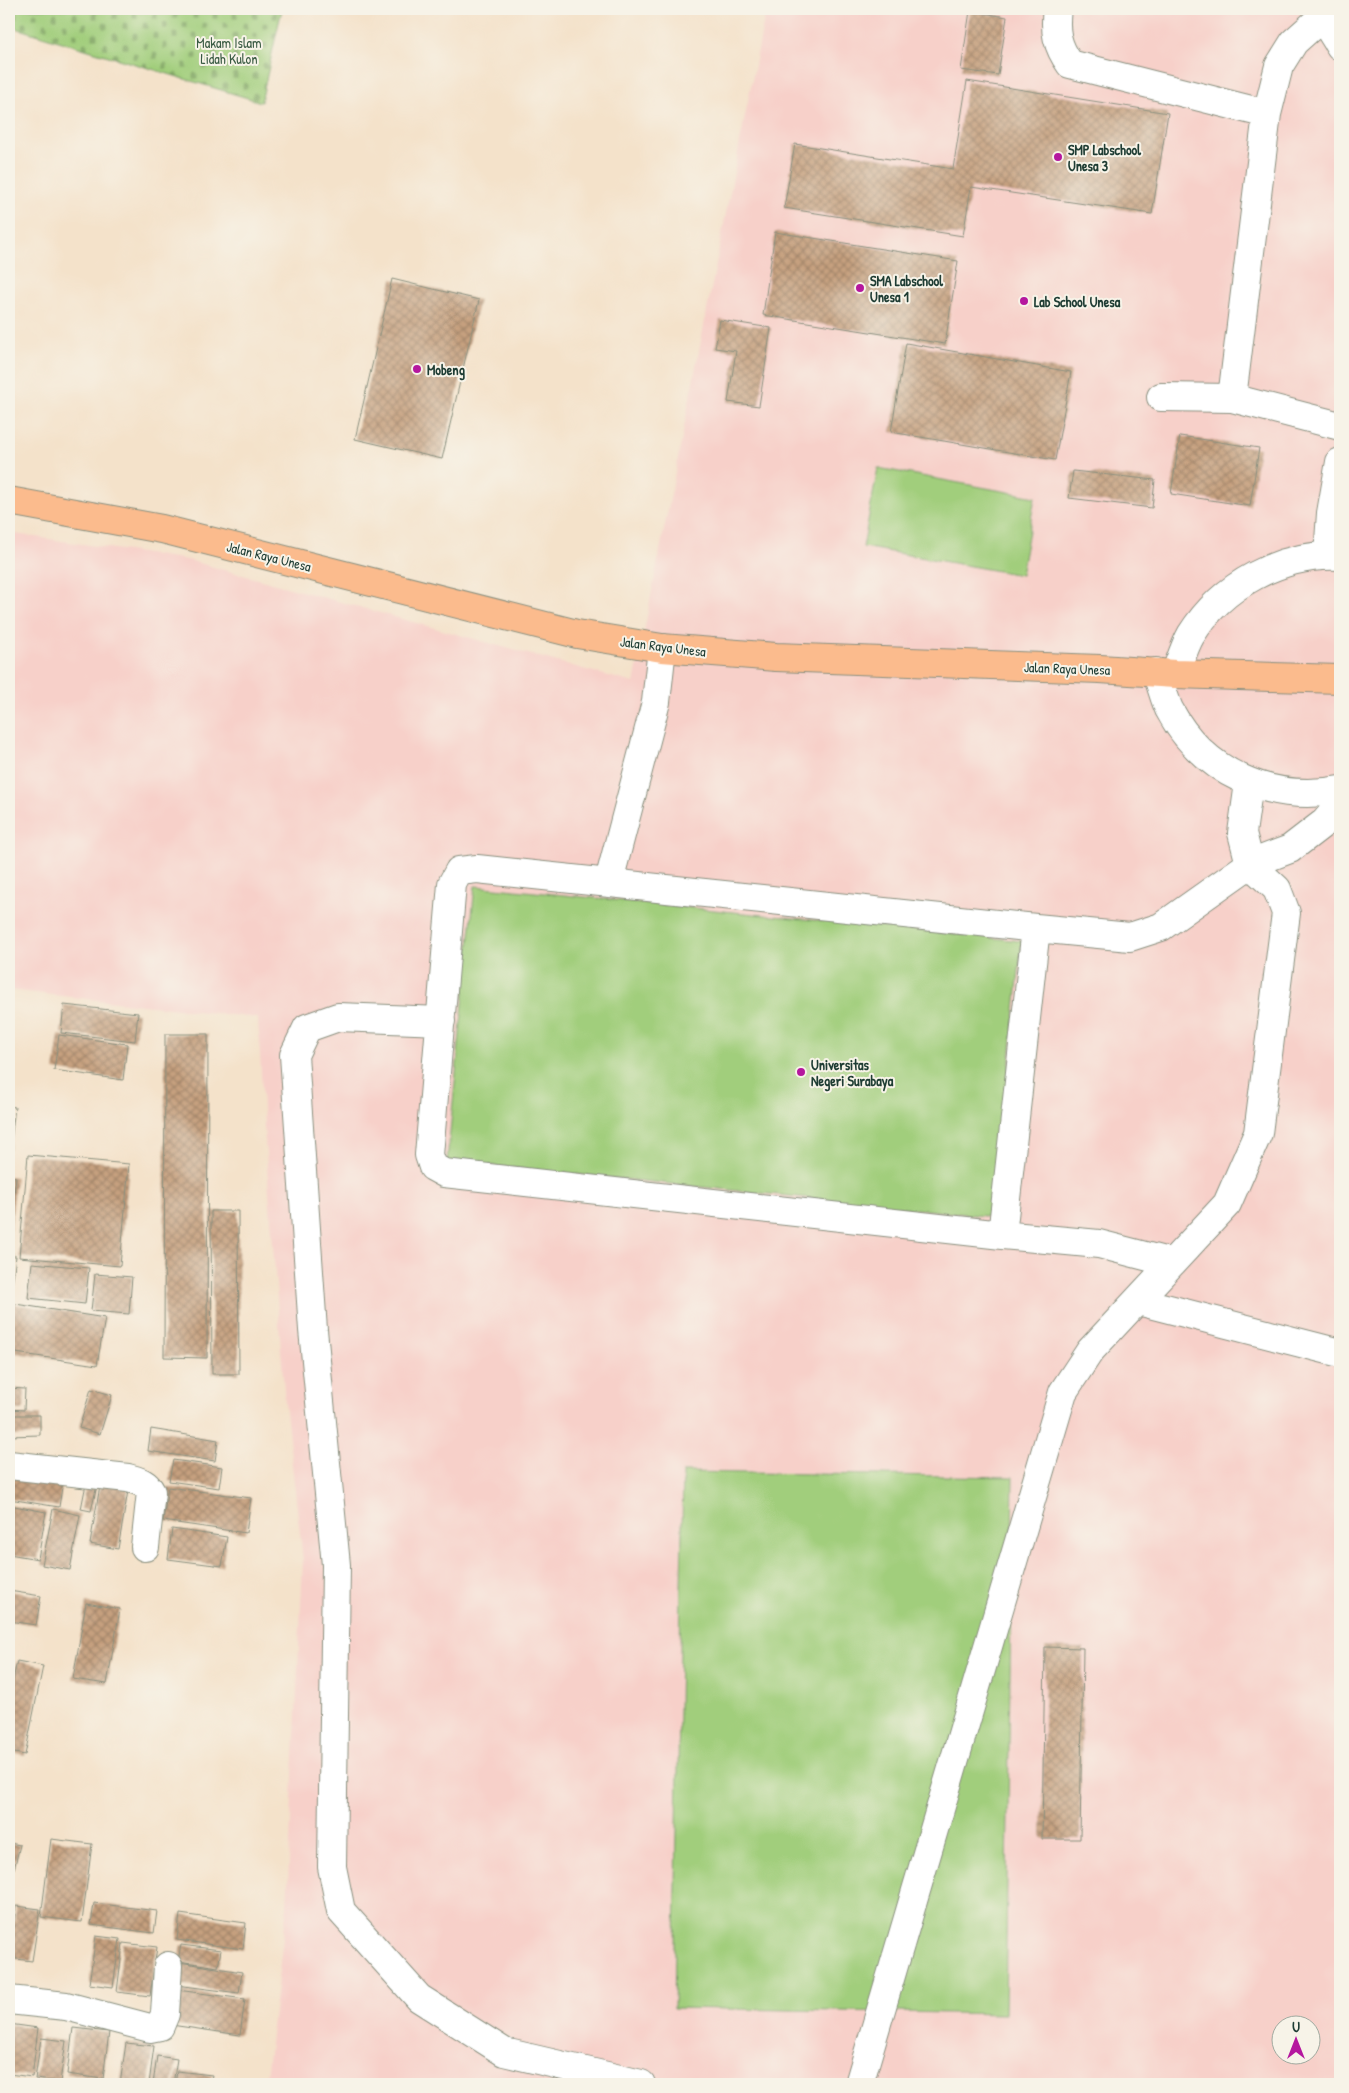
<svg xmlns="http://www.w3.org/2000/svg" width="1349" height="2093" font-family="'Patrick Hand',sans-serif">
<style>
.built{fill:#f7d0c9;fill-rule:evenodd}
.green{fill:#a1ce7b;stroke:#608658}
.cemetery{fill:url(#cemetery-stones);stroke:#608658}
.building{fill:url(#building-cross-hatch)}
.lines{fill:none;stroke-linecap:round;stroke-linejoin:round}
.minor-casing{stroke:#8a907f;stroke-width:30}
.major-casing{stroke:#8a907f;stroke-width:30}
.minor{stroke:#fff;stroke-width:28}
.major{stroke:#fbbb8d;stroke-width:28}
.poi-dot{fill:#b5179e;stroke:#f7f3e8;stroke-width:2}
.labels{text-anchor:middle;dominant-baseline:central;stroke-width:4;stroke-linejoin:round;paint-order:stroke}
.park-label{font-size:14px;fill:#395a42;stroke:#f7f3e8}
.poi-label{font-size:14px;font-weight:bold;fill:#1f3d34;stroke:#f7f3e8;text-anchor:start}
.street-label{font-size:14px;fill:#1f3d34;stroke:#f7f3e8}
</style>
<defs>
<pattern id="cemetery-stones" width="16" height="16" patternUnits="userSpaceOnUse" patternTransform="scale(1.25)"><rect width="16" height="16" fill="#a1ce7b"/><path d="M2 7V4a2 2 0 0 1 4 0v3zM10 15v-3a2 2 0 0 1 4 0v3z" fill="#83a866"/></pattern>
<pattern id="building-cross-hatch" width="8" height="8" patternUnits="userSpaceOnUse" patternTransform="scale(1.25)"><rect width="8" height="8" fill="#c6a07f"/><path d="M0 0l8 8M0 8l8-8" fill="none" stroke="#a08469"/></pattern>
</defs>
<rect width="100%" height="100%" fill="#f7f3e8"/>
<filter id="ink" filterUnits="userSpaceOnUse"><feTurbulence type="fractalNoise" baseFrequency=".02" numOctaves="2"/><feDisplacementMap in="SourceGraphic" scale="10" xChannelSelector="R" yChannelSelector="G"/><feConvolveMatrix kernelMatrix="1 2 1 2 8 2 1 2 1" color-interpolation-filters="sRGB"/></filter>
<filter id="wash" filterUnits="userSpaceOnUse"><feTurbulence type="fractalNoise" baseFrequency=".0096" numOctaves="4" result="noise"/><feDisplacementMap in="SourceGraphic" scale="20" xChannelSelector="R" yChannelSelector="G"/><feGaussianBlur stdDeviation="1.12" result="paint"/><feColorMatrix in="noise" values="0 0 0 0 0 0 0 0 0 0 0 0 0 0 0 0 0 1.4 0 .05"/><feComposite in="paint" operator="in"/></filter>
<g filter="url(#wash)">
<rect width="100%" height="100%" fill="#f4e2ca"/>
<path class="built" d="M766,9h574v2075h-1075l22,-178 16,-346 -18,-157 -21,-277 -6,-108 -249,-28v-457l179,27 446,123zM1282,2026h30v30h-30z"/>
<path class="green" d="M878,468l157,29 -14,78 -158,-28z
M475,886l547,55 -28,276 -547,-56z
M683,1472l330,5 -8,537 -331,-6z"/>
<path class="cemetery" d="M9,9h273l-21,93 -252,-76z"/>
<g id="blocks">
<path class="building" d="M970,11l37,6 -9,58 -37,-5z
M967,81l201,32 -16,101 -181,-27 -8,49 -179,-28 11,-64 158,25z
M775,232l183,29 -13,83 -182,-29z
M392,279l87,21 -37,159 -87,-20z
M720,320l51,8 -12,78 -31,-4 8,-51 -21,-3z
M906,343l165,29 -16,88 -164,-28z
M1180,436l79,12 -9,58 -79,-12z
M1073,471l82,9 -3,28 -83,-10z
M64,1005l74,8 -3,28 -74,-8z
M165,1034h43l-1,324 -43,-1z
M59,1035l68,9 -4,36 -69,-10z
M9,1106l6,1 -5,43h-1z
M28,1155l101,9 -9,102 -101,-9z
M9,1176l7,1 -6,55 -1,-1z
M211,1211h27l1,163h-27z
M9,1256h7l-5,37h-2z
M32,1263l57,5 -4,36 -57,-6z
M95,1274l37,3 -3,37 -38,-3z
M9,1303l96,15 -8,47 -88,-13z
M9,1388l16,1 -1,21 -15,-1z
M91,1389l21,6 -12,39 -21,-6z
M9,1415h31v20l-31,1z
M151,1429l67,11 -3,21 -67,-10z
M173,1460l49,7 -3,21 -50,-7z
M13,1472l50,8 -4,27 -50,-8z
M88,1474l11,3 -8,34 -10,-2z
M101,1480l28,5 -11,64 -28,-5z
M168,1487l83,11 -5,35 -83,-12z
M9,1505l37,7 -8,47 -29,-5z
M53,1509l27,6 -10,55 -28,-5z
M172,1529l55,8 -5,29 -54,-7z
M9,1591l32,5 -5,29 -27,-4z
M86,1603l34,6 -13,75 -34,-5z
M1045,1647l38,1 -3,191h-38z
M17,1661l26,5 -18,89 -16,-3v-53z
M51,1839l41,5 -10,78 -41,-5z
M9,1843l11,2 -6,24 -5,-1z
M94,1903l63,8 -3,22 -63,-8z
M16,1906l24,3 -8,52 -23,-3z
M180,1914l66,9 -3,26 -66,-9z
M96,1936l24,3 -7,48 -24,-3z
M123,1943l34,4 -7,49 -33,-4z
M181,1945l40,5 -3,17 -40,-6z
M179,1962l63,10 -3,21 -63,-8z
M177,1990l68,9 -5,36 -69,-10z
M9,2024l29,4 -6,49 -23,-3z
M73,2028l36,4 -6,47 -36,-5z
M41,2038l25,3 -6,41 -25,-3z
M126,2043l28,3 -5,38h-29z
M157,2056l20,3 -4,25h-20z
M177,2071l35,4 -2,9h-35z"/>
</g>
</g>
<g filter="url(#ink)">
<use href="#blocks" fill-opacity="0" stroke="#8a907f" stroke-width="1"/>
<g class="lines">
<g class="minor-casing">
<path id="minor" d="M1057,9c-3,22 0,37 13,55l197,50
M1320,9l2,8 18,29
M1161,397l71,1 108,28
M1232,398l35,-284 12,-48 15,-24 28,-25
M1328,556l3,-43 9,-51
M1156,672c5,12 8,26 13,37 34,64 101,94 171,81
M1175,674c5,-12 9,-27 16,-39 31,-50 90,-82 149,-79
M477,869l559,59 -34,307 -558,-62 -11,-6 -4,-12 23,-271 7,-13z
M609,881l47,-179 6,-54
M1036,928l94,9 31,-10 89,-63 40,-15 35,-27 15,-18
M441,1021l-103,-4 -31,11 -13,27 19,275 23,235 -4,302 9,44 78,87 85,54 137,32
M1002,1235l97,9 73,19
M1138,1301l202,52
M9,1465l119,13c10,3 18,4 23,14l-6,55
M9,2000l57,6 84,22 10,-2 5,-12 3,-48
M859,2084l204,-692 27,-41 137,-147 31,-71 28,-220 -9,-24 -27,-25 -8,-31 7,-50"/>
</g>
<g class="major-casing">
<path id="major" d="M9,501l153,28 415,105 85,14 114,9 324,12 75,5 165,5"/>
</g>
<use href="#minor" class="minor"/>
<use href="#major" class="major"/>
</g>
</g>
<g class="poi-dot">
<circle cx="1058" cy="157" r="5"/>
<circle cx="860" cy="288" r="5"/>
<circle cx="1024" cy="301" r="5"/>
<circle cx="417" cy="369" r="5"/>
<circle cx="801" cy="1072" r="5"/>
</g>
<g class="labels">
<g class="park-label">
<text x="229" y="42">Makam Islam<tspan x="229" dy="16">Lidah Kulon</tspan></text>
</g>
<g class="poi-label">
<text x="1068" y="149">SMP Labschool<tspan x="1068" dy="16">Unesa 3</tspan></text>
<text x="870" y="280">SMA Labschool<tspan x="870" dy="16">Unesa 1</tspan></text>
<text x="1034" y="301">Lab School Unesa</text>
<text x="427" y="369">Mobeng</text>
<text x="811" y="1064">Universitas<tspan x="811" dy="16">Negeri Surabaya</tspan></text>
</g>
<g class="street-label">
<text transform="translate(269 556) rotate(14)">Jalan Raya Unesa</text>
<text transform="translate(663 646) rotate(7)">Jalan Raya Unesa</text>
<text transform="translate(1067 668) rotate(2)">Jalan Raya Unesa</text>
</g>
</g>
<rect width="1349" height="2093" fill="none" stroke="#f7f3e8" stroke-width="30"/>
<g transform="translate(1296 2040)"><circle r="24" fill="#f7f3e8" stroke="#a1aaa0"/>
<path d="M0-4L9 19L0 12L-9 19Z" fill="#b5179e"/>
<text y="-8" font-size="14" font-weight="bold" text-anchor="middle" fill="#1f3d34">U</text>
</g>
</svg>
